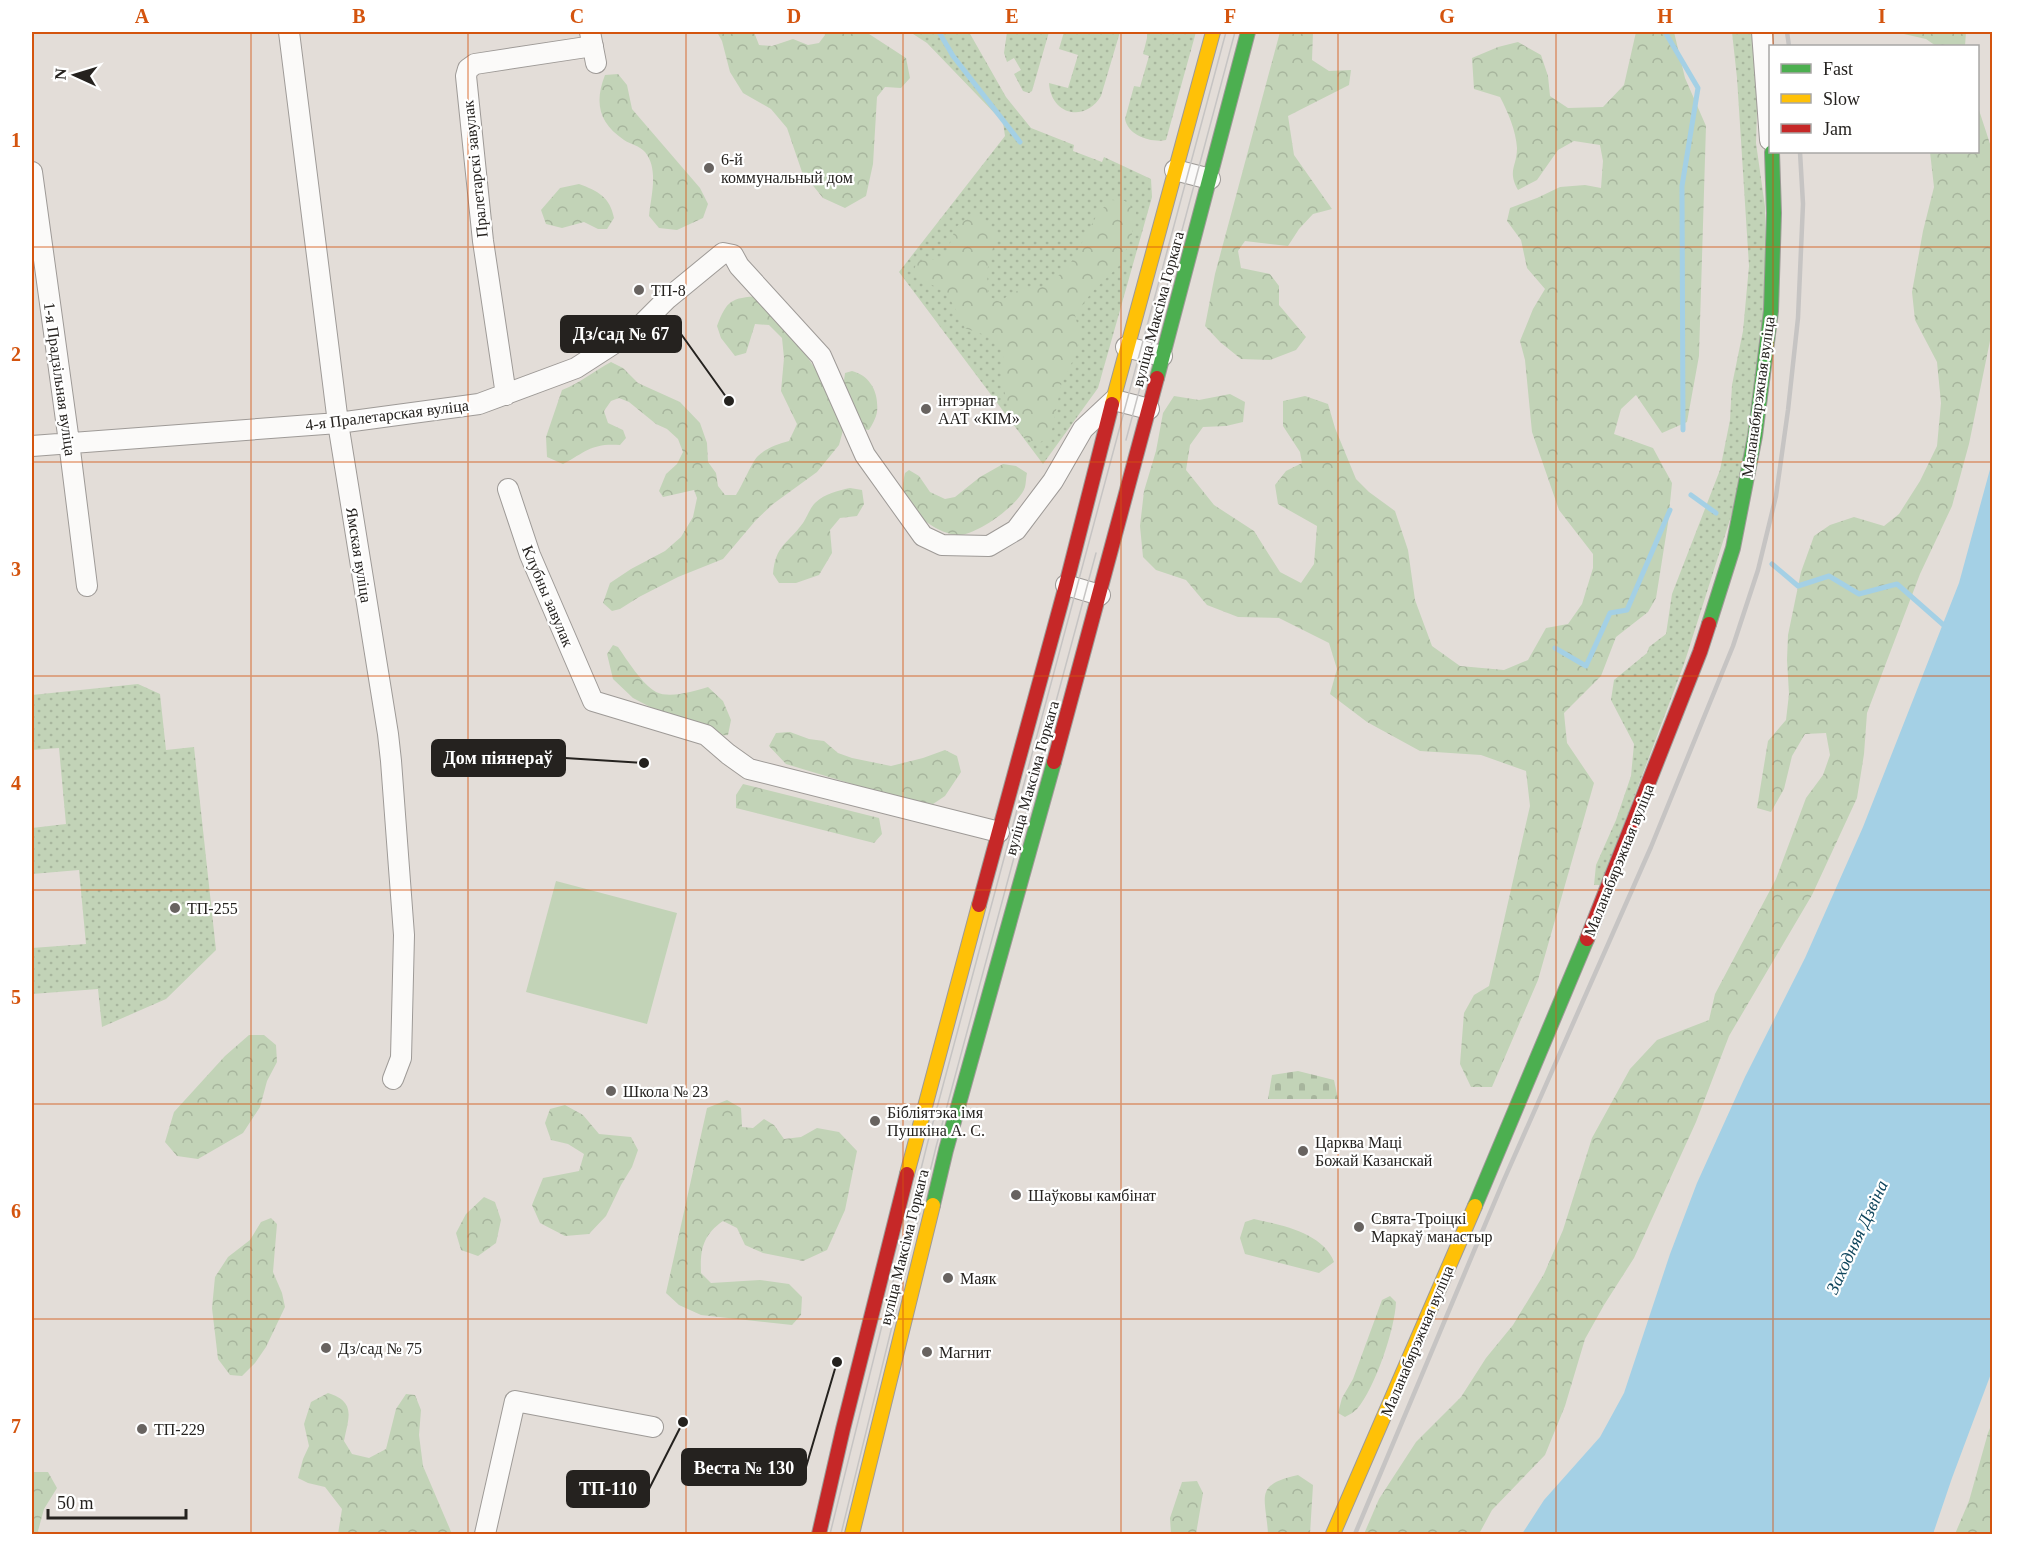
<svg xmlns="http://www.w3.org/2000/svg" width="2024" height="1566" font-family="Georgia,serif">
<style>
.grass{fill:url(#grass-dots)}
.forest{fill:url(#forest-crowns)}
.cemetery{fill:url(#cemetery-stones)}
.pitch{fill:#c2d3b7}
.water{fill:#a4d0e5}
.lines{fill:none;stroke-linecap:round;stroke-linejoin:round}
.stream{stroke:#a4d0e5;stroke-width:5}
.street-casing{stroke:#9e9a97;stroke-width:22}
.fast-casing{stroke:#9e9a97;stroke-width:16}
.slow-casing{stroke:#9e9a97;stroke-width:16}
.jam-casing{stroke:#9e9a97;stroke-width:16}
.street{stroke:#fbfaf9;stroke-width:20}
.fast{stroke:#4caf50;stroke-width:14}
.slow{stroke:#ffc107;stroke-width:14}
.jam{stroke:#c62828;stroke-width:14}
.tram{stroke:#c6c4c3;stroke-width:1.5}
.rail{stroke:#c6c4c3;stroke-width:4.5}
.grid{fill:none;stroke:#d4540e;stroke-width:1.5;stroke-opacity:0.55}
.poi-dot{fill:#686360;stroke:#fff;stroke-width:2}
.labels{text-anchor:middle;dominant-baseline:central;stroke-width:4.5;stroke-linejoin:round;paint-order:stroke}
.poi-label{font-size:16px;fill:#25221f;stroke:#fff;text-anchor:start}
.street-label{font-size:16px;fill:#25221f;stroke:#fff}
.water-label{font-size:18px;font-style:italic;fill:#10465d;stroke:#fff}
.leader{fill:none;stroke:#25221f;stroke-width:2}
.callout-dot{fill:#25221f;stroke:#fff;stroke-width:2}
.callout{fill:#25221f;stroke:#25221f;stroke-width:2}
.callout-label{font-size:18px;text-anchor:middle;font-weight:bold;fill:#fff}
.neatline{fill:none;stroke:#d4540e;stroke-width:2}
.grid-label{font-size:20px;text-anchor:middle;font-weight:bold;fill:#d4540e}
</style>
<defs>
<pattern id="grass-dots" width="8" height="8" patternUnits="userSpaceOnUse" patternTransform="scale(1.5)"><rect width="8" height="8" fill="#c2d3b7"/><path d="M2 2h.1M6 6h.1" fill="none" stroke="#a7b59d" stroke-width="1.8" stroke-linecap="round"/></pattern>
<pattern id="forest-crowns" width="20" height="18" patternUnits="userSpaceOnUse" patternTransform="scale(1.5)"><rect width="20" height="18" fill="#c2d3b7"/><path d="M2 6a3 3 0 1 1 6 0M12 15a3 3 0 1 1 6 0" fill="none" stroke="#a7b59d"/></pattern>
<pattern id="cemetery-stones" width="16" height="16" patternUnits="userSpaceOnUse" patternTransform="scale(1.5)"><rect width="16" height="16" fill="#c2d3b7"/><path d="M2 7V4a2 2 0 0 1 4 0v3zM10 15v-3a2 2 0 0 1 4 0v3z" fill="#a7b59d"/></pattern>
</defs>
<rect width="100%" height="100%" fill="#e3ddd8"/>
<path class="grass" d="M910,32h59l37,65 25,31 43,17 -1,6 29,11 2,-5 47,22 1,18 -54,191 -55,76 -144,-192 106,-136 -2,-14 -76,-79z
M1007,32h42l-17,59 -3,2 -6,-2 -9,-17 7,-4 -7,-12 -7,4 -3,-9z
M1064,32h56l-19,64c-16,27 -50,19 -52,-13l19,5 10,-33 -19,-6z
M1147,32h49l-30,108c-14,3 -38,-4 -41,-21l9,-33 6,1 9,-31 -6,-2 4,-16z
M1732,32h19l7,50 -2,61 9,64 1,90 -25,188 -57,179 -83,221h-7l2,-20 20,-45 15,-44 3,-32 -23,-44 3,-20 33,-27 2,-6 17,-13 6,-40 48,-124 10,-50 2,-35 11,-54 6,-65 -12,-188z
M138,684l22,10 6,56 28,-3 22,203 -50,49 -64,28 -4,-38 -66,5v-46l54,-4 -7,-74 -47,4v-46l34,-4 -7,-76 -27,2v-55z"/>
<path class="forest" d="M717,32h37l5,13 13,1 21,-7 15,6 11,-2 6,-8 -1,-3h42l40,26 4,20 -9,10 -16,-1 -8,10 -4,67 -7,32 -21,12 -22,-10 -21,-26 -15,-44 -16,-19 -28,-16 -13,-21 -8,-31z
M1280,32h33l-1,28 17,11 22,-1 -2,15 -61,31 6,39 38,54 -19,5 -14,15 -11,17 -43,-5 -7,10 3,17 29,6 9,12v19l27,32 -10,13 -26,10 -29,-1 -21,-17 -15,-16 10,-52z
M1636,32h38l11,46 21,48 -7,230 -12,66 -25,11 -26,-38 -15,14 -7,25 39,14 19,35 -4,40 -12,75 -8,14 -32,25 -15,39 -37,37 3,30 27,40 -56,197 -46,107h-21l-11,-23 4,-51 10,-18 15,-9 41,-180 -4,-35 -45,-16 -61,-4 -53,-29 -37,-28 7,-25 -8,-26 -50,-25 -41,-1 -31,-12 -21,-25 -30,-10 -13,-13 -3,-31 4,-35 12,-40 7,-38 11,-17 25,4 31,-6 15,8 -2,20 -17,4 -23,1 -13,18 -4,25 28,35 40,26 26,41 21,11 13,-19 3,-38 -39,-22 -3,-19 11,-14 16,-8 -2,-11 -17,-26v-25l22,-5 23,8 7,24 21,51 13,13 26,19 13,39 7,50 17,46 28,20 44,4 24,-10 18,-32 22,-4 14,-20 11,-36v-14l-34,-44 -27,-78 -7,-72 -5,-19 13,-32 12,-20 -18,-21 -6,-28 -14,-19 3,-13 27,-10 23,-11 25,-2 16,3 2,-27 -3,-16 -26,-4 -16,9 -21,30 -19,10c-11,-20 -1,-23 -1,-42 -1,-17 -9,-36 -17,-51l-26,-8 -2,-31 26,-11 20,-5 23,13 7,21 2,20 18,12 35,-1 21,-22z
M1895,32h71l-1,14h-29l-10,-7z
M618,74l9,11 5,24 68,79 8,16 -5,14 -26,12 -18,-2 -10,-12c2,-20 10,-47 -4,-64 -5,-6 -15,-8 -21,-12 -25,-17 -30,-37 -19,-65z
M1978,107l14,43v181l-23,113 -17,62 -32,68 -53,139 -3,41 -7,44 -45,97 -83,141 -33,86 -62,136 -30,47 -19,34 -20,67 -20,49 -53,55 -13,24h-115l15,-35 37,-57 45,-45 25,-39 27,-33 31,-51 19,-44 29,-92 38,-69 27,-29 52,-20 6,-26 61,-115 30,-81 17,-23 7,-20 -4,-22 -21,1 -13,22 -8,33 -13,23 -14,-4 11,-67 18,-21 3,-26 -2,-34 1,-25 13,-63 13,-36 16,-11 24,-8 30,9 15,-12 21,-33 17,-35 4,-43 -4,-41 -22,-42 -3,-28 11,-61 11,-44 -4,-35h48z
M579,184c19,7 31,13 35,34l-7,11h-9l-14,-7 -22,6 -16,-4 -5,-14 19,-22z
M1111,200l14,1 11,11 -5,27 -12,27 -27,26 -17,23 5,20 -2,16 -16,30 -11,54 -13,9 -14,-6c-10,-20 -21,-40 -22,-62 -1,-13 5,-21 -3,-32 -6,-8 -25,-12 -34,-16 -14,-28 -16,-39 -47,-48l-4,-10 3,-9 25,-2 4,-5 10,-27 14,-11 13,1 13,19 -9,35 1,25 12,6 10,-8 17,-7h17l24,-19 30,-55z
M759,296l31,35 26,39 10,11 19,42 -6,22 -22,27 -44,32 -17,16 -33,39 -45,18 -39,20 -19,12 -8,2 -9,-8 7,-20 21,-14 34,-18 16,-14 12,-20 4,-19 -3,-8 -31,7 -4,-6 7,-17 11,-10 6,-12 -5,-13 -11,-10 -11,-5 -27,-22 -10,-4 -8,3 -7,10 4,12 15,7 3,8 -6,7c-28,-2 -33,6 -57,19l-16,-7 -1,-20 16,-47c18,-7 32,-19 49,-28l12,6 15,15 42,19 20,21 7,20 1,19 8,11 2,13 7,9h11c6,-9 17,-35 22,-39 8,-8 20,-12 31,-15l8,-17 -16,-33 3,-33 -2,-20 -13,-13 -14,-1 -9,29 -11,3 -14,-18 -4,-12c10,-26 14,-28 42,-30z
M852,371c19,5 27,22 25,41 -1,6 -5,13 -8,18l-11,-2 -15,-40 2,-15z
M1003,464l13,2 11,7c-1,4 -1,10 -2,14 -5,17 -48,48 -66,48 -21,0 -51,-23 -56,-44 -1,-5 1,-13 2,-18l4,-3 10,6 11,16 15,7 10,-2 25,-20z
M850,488l12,2 2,14 -7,12 -17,2 -10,12 2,23 -13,22 -23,8h-17l-6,-9c3,-30 14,-29 30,-51 4,-6 7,-15 12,-20 11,-10 22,-12 35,-15z
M613,645l5,2c9,13 24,37 38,45 14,7 38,-1 52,-5l15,14 8,19 -3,15 -15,1 -44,-19 -36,-19 -20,-19 -6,-25z
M790,732l19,7 15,2 14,12 14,5 39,8 32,-8 22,-8 12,6 4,16 -16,24 -12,8 -38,-7 -109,-33 -17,-18 7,-13z
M743,784l136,34 3,16 -8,9 -138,-35v-13z
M249,1035h15l12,10 1,17 -10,19 -7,26 -17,26 -45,26 -21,-3 -12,-14 9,-30 51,-56z
M727,1100l14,8 1,19 11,1 11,-9 10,6 10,14 17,-2 16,-9 22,4 18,19 -12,59 -18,40 -24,11 -40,-8 -18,-8 -8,-17 -14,-7c-20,14 -23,28 -22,52l10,10 49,-3 29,4 13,13 -1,18 -9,10 -91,-10 -22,-10 -13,-12 41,-185z
M565,1105l18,10 16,19 32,3 7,13 -6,17 -11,18 -15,31 -17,18 -24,2 -25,-13 -8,-18 11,-27 36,-7 5,-17 -16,-10 -17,-4 -6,-17 5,-14z
M484,1197l11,5 6,18 -5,23 -18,13 -17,-6 -5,-17 10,-19z
M271,1218l6,6 -4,48 9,21 3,14 -19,40 -11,16 -13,13 -12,-1 -12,-16 -6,-51 3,-31 13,-20 22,-17 11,-18z
M1254,1219c27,6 69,14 80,43l-15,11 -74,-19 -5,-16 5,-16z
M1390,1296l6,6c-1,27 -21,86 -39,107 -3,3 -8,6 -12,8l-7,-4 4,-15 11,-19 29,-79z
M328,1393c28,9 21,23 16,48l8,13 17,4 17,-9 10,-40 10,-15 9,1 6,15 -2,25 4,31 29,68h-114l4,-25 -17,-22 -17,-4 -10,-5 5,-19 6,-13 -5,-22 7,-22z
M1992,1423v111h-37l14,-33 19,-68z
M32,1472h16l9,16 -13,21 -6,22 2,3h-8z
M1298,1475l15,10 -3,49h-42c-2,-37 -15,-49 30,-59z
M1197,1481l6,12 -7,41h-25l-1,-16 12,-36z"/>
<path class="cemetery" d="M1298,1071l36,9 4,19h-70l4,-24z"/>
<path class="pitch" d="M556,881l121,32 -30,111 -121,-32z"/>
<path class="water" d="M1992,462v909l-40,107 -19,56h-411l22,-34 56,-63 24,-44 46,-139 27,-71 48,-106 60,-119 58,-131 96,-244z"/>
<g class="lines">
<path class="stream" d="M939,32l14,24 67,86
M1665,32l33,56 -16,98 1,244
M1691,495l25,18
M1772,564l26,22 31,-10 30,18 38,-10 50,44
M1555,648l31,18 24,-53 17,-3 43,-100"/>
<g class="street-casing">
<path id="street" d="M289,32l49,391 50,311 3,27 13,174 -3,123 -8,21
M590,32l6,31
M1762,32l8,108
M1175,170l35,9
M32,172l37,270 18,144
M1126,347l36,9
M506,395l-23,-154 -17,-165 2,-7 7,-5 118,-18
M32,446l306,-23 141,-19 97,-36 62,-40 29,-29 56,-46 10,2 6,11 82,90 44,99 58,81 19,9 47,1 27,-16 37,-49 30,-52 31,-29 35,9
M508,489l22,66 63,146 113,34 22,19 21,15 250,63
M1066,585l34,10
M485,1534l30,-133 138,26"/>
</g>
<g class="fast-casing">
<path id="fast" d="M1157,378l91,-346
M1709,624l24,-76 22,-112 16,-125 3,-98 -2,-61
M933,1205l13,-55 108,-388
M1475,1206l112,-267"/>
</g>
<g class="slow-casing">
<path id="slow" d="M1112,404l101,-372
M907,1174l72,-269
M852,1534l81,-329
M1333,1534l142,-328"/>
</g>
<g class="jam-casing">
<path id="jam" d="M1054,762l103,-384
M979,905l87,-320 46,-181
M1587,939l113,-287 9,-28
M819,1534l24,-105 64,-255"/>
</g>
<use href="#street" class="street"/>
<use href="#fast" class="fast"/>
<use href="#slow" class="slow"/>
<use href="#jam" class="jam"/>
<path class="tram" d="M1126,440l109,-408
M830,1534l97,-389 299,-1113
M841,1534l95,-387 160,-594"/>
<path class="rail" d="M1787,32l2,14
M1355,1534l148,-352 148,-335 82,-201 25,-76 18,-74 12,-86 10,-92 5,-114 -3,-52"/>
</g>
<path class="grid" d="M251,32v1502M468,32v1502M686,32v1502M903,32v1502M1121,32v1502M1338,32v1502M1556,32v1502M1773,32v14M1773,152v1382M32,247h1960M32,462h1960M32,676h1960M32,890h1960M32,1104h1960M32,1319h1960"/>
<g class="poi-dot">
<circle cx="709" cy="168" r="6"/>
<circle cx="639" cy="290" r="6"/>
<circle cx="926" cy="409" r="6"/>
<circle cx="175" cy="908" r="6"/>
<circle cx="611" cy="1091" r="6"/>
<circle cx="875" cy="1121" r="6"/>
<circle cx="1303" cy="1151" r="6"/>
<circle cx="1016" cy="1195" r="6"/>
<circle cx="1359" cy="1227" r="6"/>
<circle cx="948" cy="1278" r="6"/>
<circle cx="326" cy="1348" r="6"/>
<circle cx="927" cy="1352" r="6"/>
<circle cx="142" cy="1429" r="6"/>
</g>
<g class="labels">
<g class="poi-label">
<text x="721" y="159">6-й<tspan x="721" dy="18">коммунальный дом</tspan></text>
<text x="651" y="290">ТП-8</text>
<text x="938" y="400">інтэрнат<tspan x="938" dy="18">ААТ «КІМ»</tspan></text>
<text x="187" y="908">ТП-255</text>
<text x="623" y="1091">Школа № 23</text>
<text x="887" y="1112">Бібліятэка імя<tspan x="887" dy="18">Пушкіна А. С.</tspan></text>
<text x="1315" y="1142">Царква Маці<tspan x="1315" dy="18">Божай Казанскай</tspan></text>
<text x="1028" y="1195">Шаўковы камбінат</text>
<text x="1371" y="1218">Свята-Троіцкі<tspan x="1371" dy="18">Маркаў манастыр</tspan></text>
<text x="960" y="1278">Маяк</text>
<text x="338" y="1348">Дз/сад № 75</text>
<text x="939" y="1352">Магнит</text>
<text x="154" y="1429">ТП-229</text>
</g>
<g class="street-label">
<text transform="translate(475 169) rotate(-96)">Пралетарскі завулак</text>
<text transform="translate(1158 309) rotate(-75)">вуліца Максіма Горкага</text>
<text transform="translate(60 379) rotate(82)">1-я Прадзільная вуліца</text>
<text transform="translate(1758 397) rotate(-82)">Маланабярэжная вуліца</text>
<text transform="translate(387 415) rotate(-7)">4-я Пралетарская вуліца</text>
<text transform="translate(359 555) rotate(81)">Ямская вуліца</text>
<text transform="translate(548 596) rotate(67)">Клубны завулак</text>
<text transform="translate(1032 778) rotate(-74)">вуліца Максіма Горкага</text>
<text transform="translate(1619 860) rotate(-68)">Маланабярэжная вуліца</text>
<text transform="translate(904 1247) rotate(-76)">вуліца Максіма Горкага</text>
<text transform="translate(1417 1341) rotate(-67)">Маланабярэжная вуліца</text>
</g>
<g class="water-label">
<text transform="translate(1857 1237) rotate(-65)">Заходняя Дзвіна</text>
</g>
</g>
<path class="leader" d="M729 401L681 334M644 763L565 758M837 1362L806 1467M683 1422L649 1489"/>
<g class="callout-dot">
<circle cx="729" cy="401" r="6"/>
<circle cx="644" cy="763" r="6"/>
<circle cx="837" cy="1362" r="6"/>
<circle cx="683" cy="1422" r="6"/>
</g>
<g class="callout">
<rect x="561" y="316" width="120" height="36" rx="6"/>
<rect x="432" y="740" width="133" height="36" rx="6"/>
<rect x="682" y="1449" width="124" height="36" rx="6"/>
<rect x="567" y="1471" width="82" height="36" rx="6"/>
</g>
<g class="callout-label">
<text x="621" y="340">Дз/сад № 67</text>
<text x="498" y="764">Дом піянераў</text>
<text x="744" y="1474">Веста № 130</text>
<text x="608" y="1495">ТП-110</text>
</g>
<rect width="2024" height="1566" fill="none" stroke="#ffffff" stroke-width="66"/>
<rect x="1769" y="45" width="210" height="108" fill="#ffffff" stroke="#a8a7a5" stroke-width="1.5"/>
<rect x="1781" y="64" width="30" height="9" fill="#4caf50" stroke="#a8a7a5" stroke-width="1.5"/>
<text x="1823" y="75" font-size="18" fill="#25221f">Fast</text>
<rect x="1781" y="94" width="30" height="9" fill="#ffc107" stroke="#a8a7a5" stroke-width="1.5"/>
<text x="1823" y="105" font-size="18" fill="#25221f">Slow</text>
<rect x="1781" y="124" width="30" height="9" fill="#c62828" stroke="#a8a7a5" stroke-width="1.5"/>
<text x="1823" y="135" font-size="18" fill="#25221f">Jam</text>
<g transform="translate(75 75) rotate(274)" stroke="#ffffff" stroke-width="4.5" paint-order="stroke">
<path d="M0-4.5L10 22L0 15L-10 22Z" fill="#25221f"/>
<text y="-9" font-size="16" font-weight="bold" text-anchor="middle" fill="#25221f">N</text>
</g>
<path d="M48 1509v9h138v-9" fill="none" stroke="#25221f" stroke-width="3"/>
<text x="57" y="1509" font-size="18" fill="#25221f" stroke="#ffffff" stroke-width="4.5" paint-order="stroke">50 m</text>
<rect x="33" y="33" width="1958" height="1500" class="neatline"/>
<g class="grid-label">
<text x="142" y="23">A</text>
<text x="359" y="23">B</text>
<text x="577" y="23">C</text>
<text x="794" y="23">D</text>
<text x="1012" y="23">E</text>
<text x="1230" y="23">F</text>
<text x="1447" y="23">G</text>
<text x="1665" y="23">H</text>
<text x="1882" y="23">I</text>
<text x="16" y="147">1</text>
<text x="16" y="361">2</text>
<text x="16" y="576">3</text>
<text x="16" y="790">4</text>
<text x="16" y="1004">5</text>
<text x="16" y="1218">6</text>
<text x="16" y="1433">7</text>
</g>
</svg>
